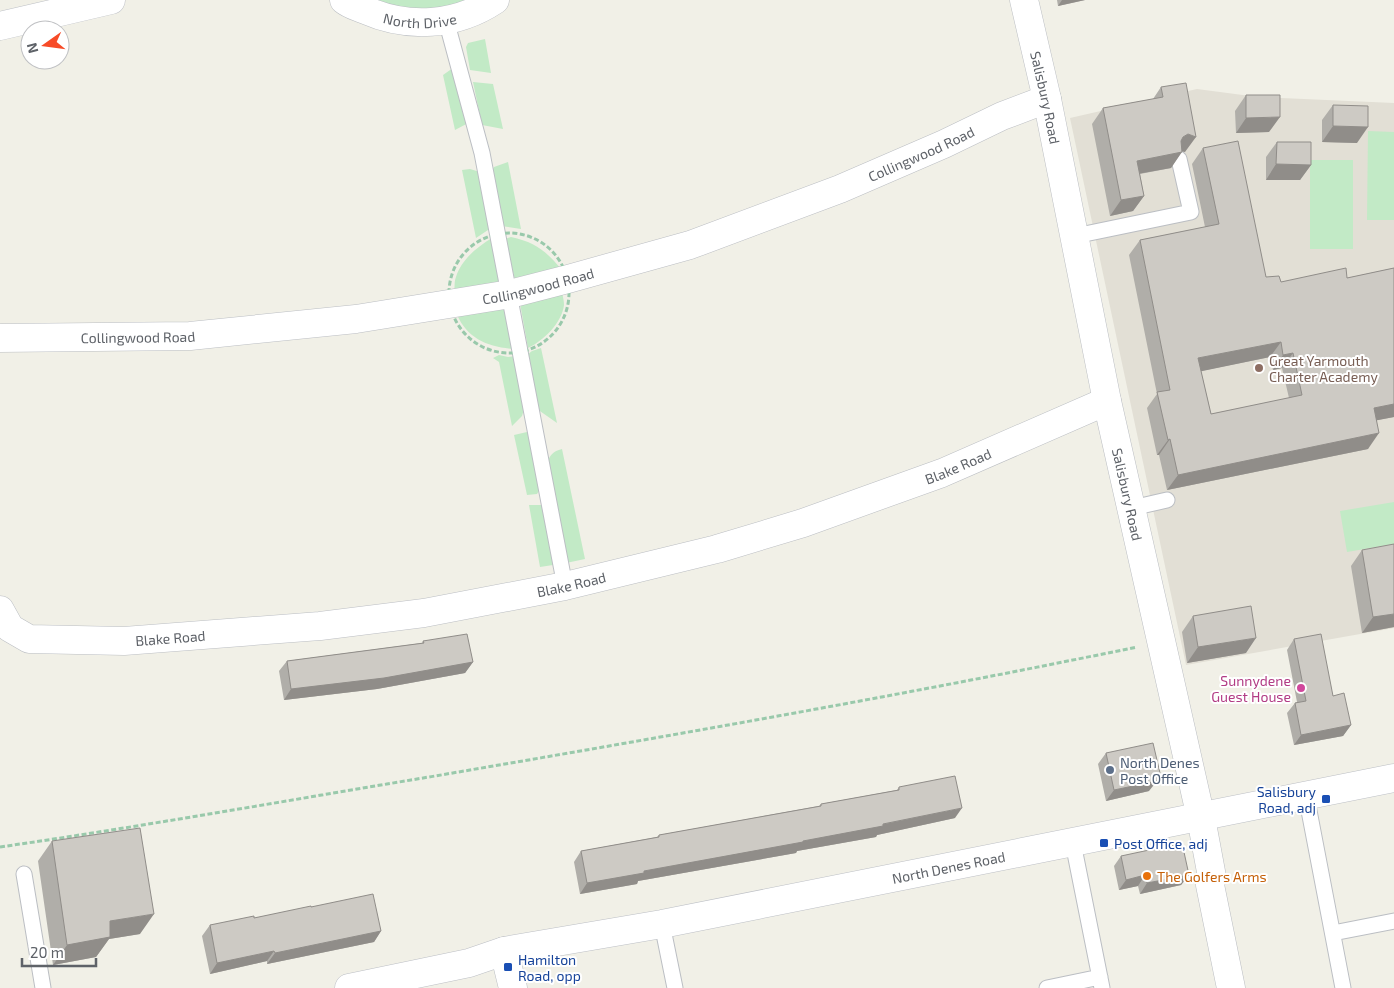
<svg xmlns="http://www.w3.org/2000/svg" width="1394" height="988" font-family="'Exo 2',sans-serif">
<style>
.education{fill:#e2dfd5}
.green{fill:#c2eac6}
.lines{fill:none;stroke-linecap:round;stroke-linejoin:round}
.lane-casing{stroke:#bbbec3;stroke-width:17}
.street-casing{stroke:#bbbec3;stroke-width:29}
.secondary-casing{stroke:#bcbfc5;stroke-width:29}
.path{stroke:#99c9ab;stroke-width:3;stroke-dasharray:5 2.5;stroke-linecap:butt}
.lane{stroke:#fff;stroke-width:15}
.street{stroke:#fff;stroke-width:28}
.secondary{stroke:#fff;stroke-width:28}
.wall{fill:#b0aea9;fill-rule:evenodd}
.shaded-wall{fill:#908d89}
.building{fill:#cdcac4;stroke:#908d89;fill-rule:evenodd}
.education-dot{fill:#8d6e63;stroke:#fff;stroke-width:2}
.hotel-dot{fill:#d1479c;stroke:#fff;stroke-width:2}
.service-dot{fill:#5c6f8a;stroke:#fff;stroke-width:2}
.transit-dot{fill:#1a4fb4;stroke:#fff;stroke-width:2}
.food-dot{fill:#e8710a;stroke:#fff;stroke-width:2}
.labels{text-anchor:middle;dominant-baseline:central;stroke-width:4;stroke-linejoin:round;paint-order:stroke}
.street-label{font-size:14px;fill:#5e6268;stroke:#fff}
.education-label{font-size:14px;fill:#785e54;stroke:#fff;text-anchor:start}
.hotel-label{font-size:14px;fill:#b23c85;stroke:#fff;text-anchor:end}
.service-label{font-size:14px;fill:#4e5e75;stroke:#fff;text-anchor:start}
.transit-label{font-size:14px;fill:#164399;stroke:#fff;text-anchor:start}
.food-label{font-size:14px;fill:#c56008;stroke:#fff;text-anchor:start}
</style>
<rect width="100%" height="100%" fill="#f1f0e7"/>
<path class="education" d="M1197,89l61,8 136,6v525l-208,37 -116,-547z"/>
<path class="green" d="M371,0h101l-33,11 -42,-2z
M485,39l6,34 -21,-3 -4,-23 2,-4z
M460,63l12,58 -17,9 -12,-55z
M473,82l20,2 10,45 -21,-4z
M1368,131l26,1v88h-27z
M1310,160h43v89h-43z
M508,162l13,67 -20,-3 -10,-53 3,-6z
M470,169l10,3 11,56 -15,10 -14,-68z
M511,237c24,5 35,14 50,32l-46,11 -10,-41z
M492,238l8,47 -46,8c1,-5 0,-12 2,-16 5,-17 21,-30 36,-39z
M562,293c1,4 2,8 2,12 -2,18 -21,36 -36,43l-8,-45z
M506,306l8,43c-26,-2 -46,-10 -57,-34z
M541,348l16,75 -20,-14 -10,-54 5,-4z
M499,355l9,2 8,-1 10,47 -4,13 -10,10 -13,-64 -6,-4z
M527,432l5,4 10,50 -5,8 -10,1 -13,-60z
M562,449l23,110 -19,4 -19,-99c2,-8 6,-13 15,-15z
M1394,502v42l-47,8 -7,-41z
M529,505h13l4,3 10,55 -3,2 -13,2z"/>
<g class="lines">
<g class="lane-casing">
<path id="lane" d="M446,20l36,133 83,433
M1075,236l116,-24 -12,-53
M1132,508l35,-8
M1306,795l37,193
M1073,843l29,145
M24,874l19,114
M662,924l13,64
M1333,933l61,-12
M1047,988l53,-11"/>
</g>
<g class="street-casing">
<g id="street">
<path id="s1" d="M344,0c6,5 14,7 21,10 43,19 91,16 130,-10"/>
<path id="s2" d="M1024,0l23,99 60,302 94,417 11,59 -2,8 21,103"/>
<path id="s3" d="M0,338l190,-2 166,-17 154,-25 58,-15 122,-34 150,-56 104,-45 58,-28 45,-17"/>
<path id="s4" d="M0,610l10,18 19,11 95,2 196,-15 104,-13 141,-27 152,-37 86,-26 139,-50 165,-72"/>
<path d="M504,951l9,37"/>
</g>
</g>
<g class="secondary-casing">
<g id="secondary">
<path d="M0,26l111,-26"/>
<path id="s5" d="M349,988l120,-25 35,-12 158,-27 732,-146"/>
</g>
</g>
<path class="path" d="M449 293a60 60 0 1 1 120 0a60 60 0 1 1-120 0Z
M0,847c145,-21 290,-47 435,-71 234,-40 469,-81 702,-129"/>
<use href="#lane" class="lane"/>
<use href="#street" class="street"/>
<use href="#secondary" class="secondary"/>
</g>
<path class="wall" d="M1057,0h28l-27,6z
M1161,87l24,65 -3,-1 -11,17 -31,6 4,22 -11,15 -23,5 -18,-92 11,-16 50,-9z
M1246,95l23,37 -33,1 -1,-22z
M1333,105l24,38 -35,-1v-22z
M1277,142l34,23 -11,15h-34v-23z
M1203,148l63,129 15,5 66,-4 47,-10v149l-17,3 -9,29 -201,41 -8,-35h-2l-10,-47 10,-14 -28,-139 11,-15 65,-13 -13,-63zM1270,357l3,13 9,-2 7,30 -78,16 -10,-43z
M1362,550l32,77 -32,6 -11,-67z
M1193,616l53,37 -59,10 -5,-31z
M1294,639l39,57 18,29 -8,11 -49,9 -7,-32 8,-10 2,-1 -10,-52z
M423,641l50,21 -8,11 -88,16 -93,11 -5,-29 8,-10 135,-18z
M1106,753l43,38 -43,10 -8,-37z
M899,787l56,31 -78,17 -1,2 -79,14 -1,2 -158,28 -1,3 -57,10 -6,-32 7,-11 76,-14 2,-2 160,-29 2,-2 76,-14z
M52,841l88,93 -31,5 -13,18 -43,8 -15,-104z
M1121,856l68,19 -8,10 -41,9 -2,-8 -19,4 -5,-24z
M311,907l70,24 -7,11 -107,22v-3l-57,13 -8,-38 8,-11 44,-7z"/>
<path class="shaded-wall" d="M1062,0h23l-27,6z
M1280,117l-11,15 -33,1 10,-15z
M1333,126l35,1 -11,16 -35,-1z
M1188,134l8,3 -11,15 -8,-2 -5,2 11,-15z
M1182,152l-11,16 -45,8 11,-15z
M1276,164l35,1 -11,15h-34z
M1144,196l-11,15 -23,5 11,-16z
M1281,342l-11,15 -82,17 10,-16z
M1293,353l-11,15 -9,2 10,-15z
M1394,404v13l-31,6 11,-15z
M1379,433l-11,16 -201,41 11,-15z
M1170,439l-11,16h-2l11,-15z
M1394,614v13l-32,6 11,-16z
M1256,638l-10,15 -59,10 11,-16z
M473,662l-8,11 -88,16 -93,11 7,-11z
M1351,725l-8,11 -49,9 7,-10z
M1157,781l-8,10 -43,10 8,-11z
M962,808l-7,10 -78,17 -1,2 -79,14 -1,2 -158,28 -1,3 -57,10 7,-11 57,-12 159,-30z
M1145,875l-7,11 -19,4 7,-10z
M1189,875l-8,10 -41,9 7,-11z
M154,914l-14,20 -31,5 -13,18 -43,8 14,-20 43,-24z
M381,931l-7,11 -107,22 8,-11z
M274,951l-7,10 -57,13 7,-11z"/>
<path class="building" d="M1186,83l10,54 -8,-3 -5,3 -2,4 1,11 -45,9 7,35 -23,4 -18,-92 60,-11 -2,-10z
M1246,95h34v22l-34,1z
M1333,105l35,1v21l-35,-1z
M1238,141l28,136 13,-1 2,6 65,-14 1,10 47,-10v136l-20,4 5,25 -201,42 -8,-36 -2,1 -11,-48 13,-2 -30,-150 79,-16 -16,-76zM1281,342l2,13 10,-2 9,42 -91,19 -13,-56z
M1277,142h34v23l-35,-1z
M1394,544v70l-21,3 -11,-67z
M1251,606l5,32 -58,9 -5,-31z
M467,634l6,28 -89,16 -93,11 -4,-28 137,-18 -1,-2z
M1321,634l12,62 11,-3 7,32 -50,10 -6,-32 11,-2 -12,-62z
M1153,743l7,30 -3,8 -43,9 -8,-37z
M955,776l7,32 -79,16v2l-80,15v1l-159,29v2l-57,10 -6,-32 78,-14v-2l162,-29v-2l78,-14v-3z
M140,828l14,86 -44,7v16l-43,8 -15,-104z
M1182,843l7,32 -42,8 -2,-8 -19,5 -5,-24z
M373,894l8,37 -106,22 -1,-2 -57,12 -7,-38 44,-9v2l57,-12v1z"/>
<circle class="education-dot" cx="1259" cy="368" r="5"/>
<circle class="hotel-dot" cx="1301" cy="688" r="5"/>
<circle class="service-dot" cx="1110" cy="770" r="5"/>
<g class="transit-dot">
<rect x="1321" y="794" width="10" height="10" rx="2.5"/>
<rect x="1099" y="838" width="10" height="10" rx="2.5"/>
<rect x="503" y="962" width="10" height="10" rx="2.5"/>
</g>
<circle class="food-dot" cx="1147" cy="876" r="5"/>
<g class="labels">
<g class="street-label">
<text stroke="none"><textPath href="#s1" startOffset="80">North Drive</textPath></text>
<text stroke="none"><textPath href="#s2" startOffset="100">Salisbury Road</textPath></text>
<text stroke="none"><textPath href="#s3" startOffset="948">Collingwood Road</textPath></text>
<text stroke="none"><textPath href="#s3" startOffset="542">Collingwood Road</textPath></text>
<text stroke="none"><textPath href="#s3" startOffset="138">Collingwood Road</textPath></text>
<text stroke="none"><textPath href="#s4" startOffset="994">Blake Road</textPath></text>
<text stroke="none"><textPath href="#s2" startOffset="505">Salisbury Road</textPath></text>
<text stroke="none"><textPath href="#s4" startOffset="589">Blake Road</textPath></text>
<text stroke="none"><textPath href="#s4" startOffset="184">Blake Road</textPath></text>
<text stroke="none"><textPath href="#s5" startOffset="612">North Denes Road</textPath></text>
</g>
<g class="education-label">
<text x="1269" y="360">Great Yarmouth<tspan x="1269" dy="16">Charter Academy</tspan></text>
</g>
<g class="hotel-label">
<text x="1291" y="680">Sunnydene<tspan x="1291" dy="16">Guest House</tspan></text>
</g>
<g class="service-label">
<text x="1120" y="762">North Denes<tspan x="1120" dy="16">Post Office</tspan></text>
</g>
<g class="transit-label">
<text x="1316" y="791" text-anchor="end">Salisbury<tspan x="1316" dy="16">Road, adj</tspan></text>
<text x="1114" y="843">Post Office, adj</text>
<text x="518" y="959">Hamilton<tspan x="518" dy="16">Road, opp</tspan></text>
</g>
<g class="food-label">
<text x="1157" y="876">The Golfers Arms</text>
</g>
</g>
<g transform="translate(45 45) rotate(256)"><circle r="24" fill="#ffffff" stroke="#bfc0c3"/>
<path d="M0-4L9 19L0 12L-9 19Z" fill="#f74b27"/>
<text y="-8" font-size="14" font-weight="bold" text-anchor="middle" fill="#5e6268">N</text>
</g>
<path d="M22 958v8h74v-8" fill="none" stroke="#5e6268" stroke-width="2.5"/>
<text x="30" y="958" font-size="15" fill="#5e6268" stroke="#ffffff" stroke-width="4" paint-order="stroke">20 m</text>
</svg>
